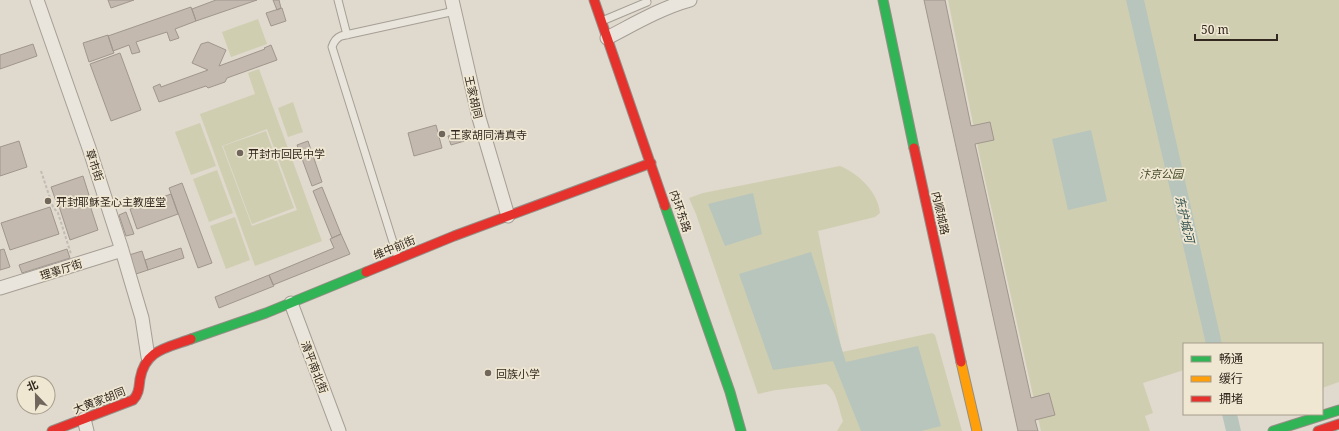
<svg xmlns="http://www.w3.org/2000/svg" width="1339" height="431" font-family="'Noto Serif','Noto Sans SC',serif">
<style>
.green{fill:#cfceb1;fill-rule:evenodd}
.water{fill:#b7c5bc}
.building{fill:#c3b9ae;stroke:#a0968d}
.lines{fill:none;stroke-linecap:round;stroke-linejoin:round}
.lane-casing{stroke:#a59f96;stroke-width:9}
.street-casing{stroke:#a59f96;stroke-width:15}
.fast-casing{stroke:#958e86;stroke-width:11}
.slow-casing{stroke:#958e86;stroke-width:11}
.jam-casing{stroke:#958e86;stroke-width:11}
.path{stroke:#c1bcb4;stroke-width:2;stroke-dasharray:3 2;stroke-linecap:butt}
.lane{stroke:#e9e5dd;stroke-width:7}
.street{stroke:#e9e5dd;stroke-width:13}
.fast{stroke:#30b455;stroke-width:9}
.slow{stroke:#ff9f0a;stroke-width:9}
.jam{stroke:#e5322d;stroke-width:9}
.poi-dot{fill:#70665c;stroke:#f0e7d3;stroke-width:1.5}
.labels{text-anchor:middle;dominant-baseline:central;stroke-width:3.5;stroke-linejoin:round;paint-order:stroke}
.street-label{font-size:11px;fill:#33281f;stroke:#f0e7d3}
.poi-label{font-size:11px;fill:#33281f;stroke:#f0e7d3;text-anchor:start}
.park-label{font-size:11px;font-style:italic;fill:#444c28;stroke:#f0e7d3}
.water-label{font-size:12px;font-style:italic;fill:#30504d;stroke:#f0e7d3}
</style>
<rect width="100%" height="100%" fill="#e0d9cd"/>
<path class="green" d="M948,0h391v382l-17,6v-44h-138v26l-41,13 10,30 -8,3 5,15h-109l-62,-278z
M258,19l9,25 -36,13 -9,-25z
M259,69l63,172 -67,25 -55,-152 55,-20 -7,-21zM267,129l30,81 -45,16 -30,-80z
M293,102l10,30 -15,5 -10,-29z
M200,123l16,43 -25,9 -16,-43z
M266,131l28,77 -42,16 -29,-78z
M840,166c19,8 38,26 40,47l-5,4 -57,14 24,121 90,-19 3,2 27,96h-125l6,-10c-4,-11 -6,-31 -17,-37l-50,6 -18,4 -62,-180 -7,-16 14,-5z
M217,170l16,43 -24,9 -16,-43z
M235,217l15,43 -24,9 -16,-43z"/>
<path class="water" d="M1126,0h18l78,344h-16z
M1091,130l16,71 -39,9 -16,-71z
M753,193l9,41 -37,12 -17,-42z
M811,252l35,110 72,-16 23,80 -20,5h-60l-28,-70 -60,9 -34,-96z
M1222,414h15l4,17h-15z"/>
<path class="building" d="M108,0h26l-23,8z
M216,0h41l-61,21 -4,-12z
M273,0h6l2,8 -4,2z
M924,0h21l26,126 19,-4 4,18 -19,4 56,254 18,-5 6,22 -20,5 3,11h-20z
M191,7l5,14 -21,8 4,9 -9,3 -3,-9 -31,10 4,10 -8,2 -3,-9 -16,6 -5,-15z
M282,8l4,13 -15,5 -5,-13z
M108,35l6,18 -25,9 -6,-19z
M208,42l18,8 -7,16 46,-17 -1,-1 7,-3 6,15 -50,18 -2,4 -17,6 -2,-2 -47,16 -6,-15 7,-3 1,3 47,-17 -16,-7 9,-19z
M33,44l4,12 -37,13v-14z
M120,53l21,57 -30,11 -21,-57z
M436,125l6,23 -28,8 -6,-23z
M476,129l2,8 -27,8 -3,-9z
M19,141l8,26 -27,9v-29z
M308,141l14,41 -10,4 -15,-41z
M83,176l6,19 -2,1 11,34 -28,10 -12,-37 -1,1 -6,-17z
M182,183l30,80 -14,5 -29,-80z
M322,187l19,47 -9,4 -19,-47z
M171,194l7,20 -41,15 -7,-20z
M50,207l9,27 -49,16 -9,-27z
M126,212l8,22 -8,2 -7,-21z
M341,234l9,20 -77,31 -4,-10 65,-27 -4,-9z
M181,248l3,10 -36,12 -3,-10z
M4,249l6,18 -10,3v-20z
M67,249l3,9 -48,15 -3,-8z
M142,251l6,19 -12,4 -7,-19z
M269,275l5,11 -55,22 -4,-11z"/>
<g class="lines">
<g class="lane-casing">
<path id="lane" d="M338,0l9,35
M602,21l45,-19 -1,-2
M398,258l-66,-211c2,-6 4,-9 9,-11l114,-25"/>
</g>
<g class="street-casing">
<path id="street" d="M37,0l52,148 32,99 21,71 6,39
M452,0l27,118 29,98
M607,38c27,-14 54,-30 83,-38
M0,288l122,-38
M291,303l48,128
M84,419l3,12"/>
</g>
<g class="fast-casing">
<path id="fast" d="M883,0l31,148
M665,206l65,186 11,39
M191,339l75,-26 100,-41
M1273,431l66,-21"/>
</g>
<g class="slow-casing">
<path id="slow" d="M961,362l16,69"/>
</g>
<g class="jam-casing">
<path id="jam" d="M594,0l71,206
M914,148l47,214
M366,272l88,-36 197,-73
M52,431l81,-31c6,-6 6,-13 7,-21 5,-29 26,-31 51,-40
M1318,431l21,-7"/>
</g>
<path class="path" d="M41,171l12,36 5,6 13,41"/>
<use href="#lane" class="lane"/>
<use href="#street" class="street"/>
<use href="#fast" class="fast"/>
<use href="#slow" class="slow"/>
<use href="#jam" class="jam"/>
</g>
<g class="poi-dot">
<circle cx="442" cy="134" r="4"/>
<circle cx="240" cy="153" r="4"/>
<circle cx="48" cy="201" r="4"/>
<circle cx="488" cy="373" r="4"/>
</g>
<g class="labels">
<g class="street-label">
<text transform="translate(474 97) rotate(77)">王家胡同</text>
<text transform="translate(95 165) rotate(72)">草市街</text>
<text transform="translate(681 211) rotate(71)">内环东路</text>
<text transform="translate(941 213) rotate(77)">内顺城路</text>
<text transform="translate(394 247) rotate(-22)">维中前街</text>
<text transform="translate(61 269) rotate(-18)">理事厅街</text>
<text transform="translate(315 367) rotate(69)">清平南北街</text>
<text transform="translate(99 400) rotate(-21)">大黄家胡同</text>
</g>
<g class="poi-label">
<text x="450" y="134">王家胡同清真寺</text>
<text x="248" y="153">开封市回民中学</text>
<text x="56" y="201">开封耶稣圣心主教座堂</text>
<text x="496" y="373">回族小学</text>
</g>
<g class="park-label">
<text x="1161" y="173">汴京公园</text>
</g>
<g class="water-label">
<text transform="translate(1185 219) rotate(77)">东护城河</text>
</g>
</g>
<rect x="1183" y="343" width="140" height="72" fill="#f0e7d3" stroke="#a49b8b"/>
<rect x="1191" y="356" width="20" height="6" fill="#30b455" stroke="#a49b8b"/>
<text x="1219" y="363" font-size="12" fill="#33281f">畅通</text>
<rect x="1191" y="376" width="20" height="6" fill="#ff9f0a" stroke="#a49b8b"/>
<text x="1219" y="383" font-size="12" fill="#33281f">缓行</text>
<rect x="1191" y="396" width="20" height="6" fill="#e5322d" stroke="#a49b8b"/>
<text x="1219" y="403" font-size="12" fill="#33281f">拥堵</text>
<g transform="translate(36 395) rotate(338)"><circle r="19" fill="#f0e7d3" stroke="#a49b8b"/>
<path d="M0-3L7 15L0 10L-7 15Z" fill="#70665c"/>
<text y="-6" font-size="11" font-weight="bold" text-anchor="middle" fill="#33281f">北</text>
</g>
<path d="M1195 34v6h82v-6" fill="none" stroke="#33281f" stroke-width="2"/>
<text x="1201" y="34" font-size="12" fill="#33281f" stroke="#f0e7d3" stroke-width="3" paint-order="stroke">50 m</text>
</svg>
